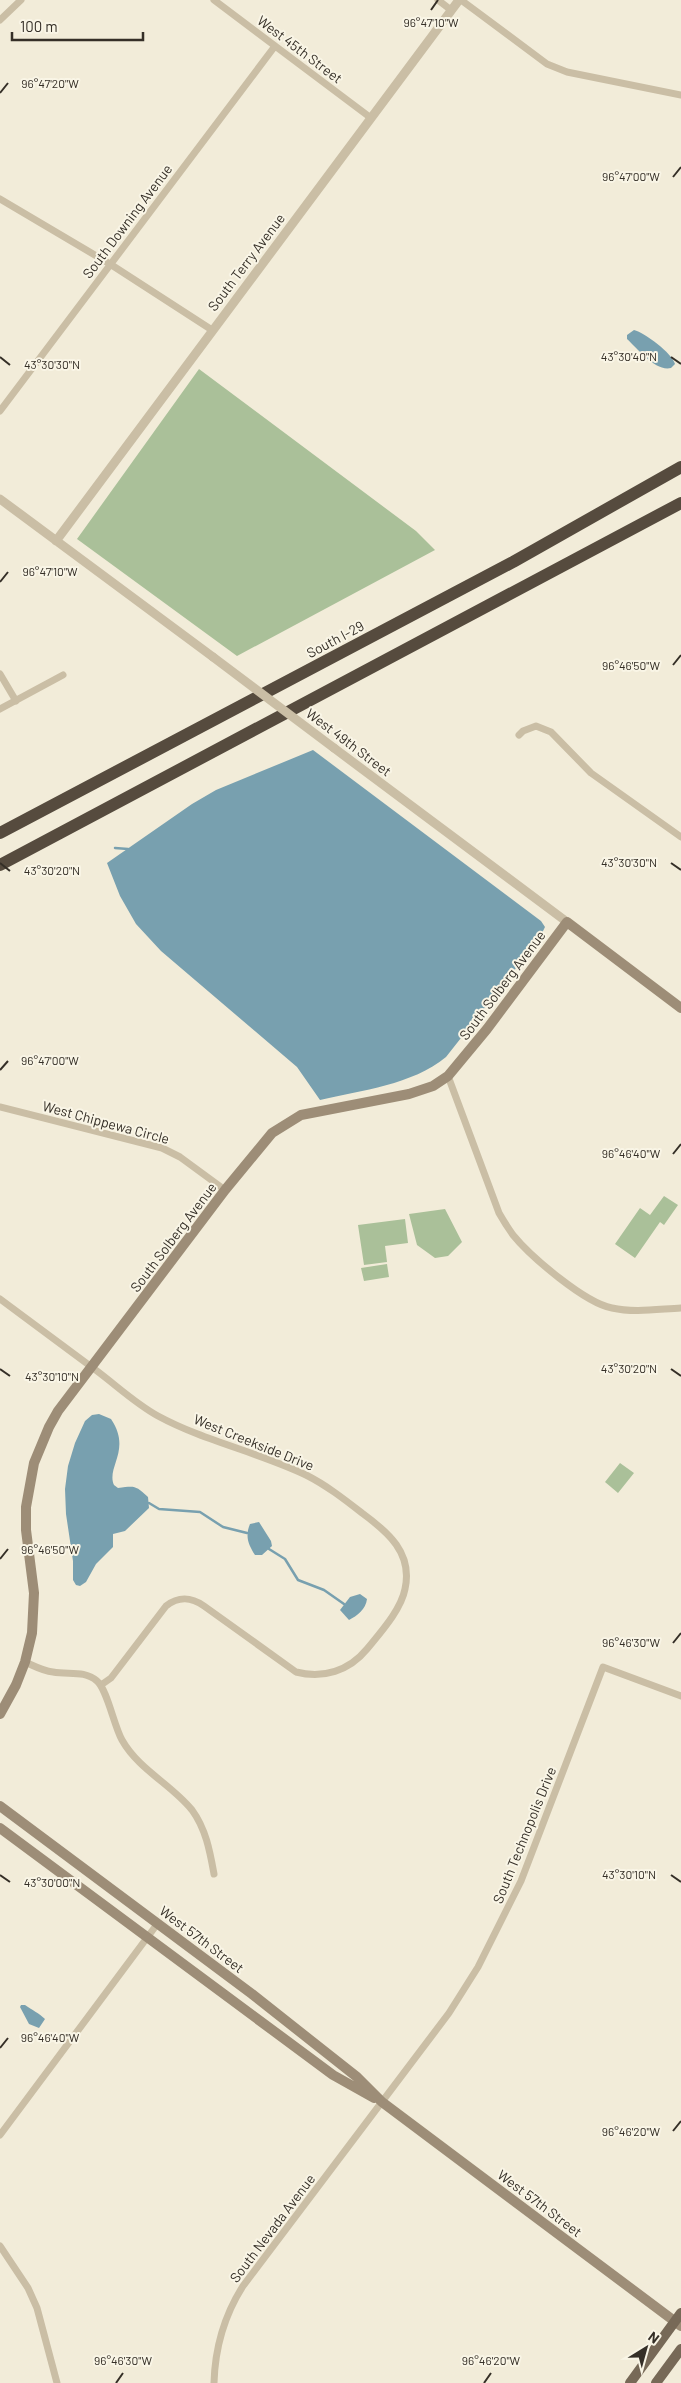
<svg xmlns="http://www.w3.org/2000/svg" width="681" height="2383" font-family="Barlow,sans-serif">
<style>
.green{fill:#aac099}
.water{fill:#78a0af}
.lines{fill:none;stroke-linecap:round;stroke-linejoin:round}
.stream{stroke:#78a0af;stroke-width:2.5}
.minor{stroke:#cabea5;stroke-width:7}
.tertiary{stroke:#cabea5;stroke-width:9}
.secondary{stroke:#9d8d77;stroke-width:10}
.primary{stroke:#776957;stroke-width:10}
.motorway{stroke:#564b3e;stroke-width:12}
.tertiary-bridge{stroke:#cabea5;stroke-width:9}
.ticks{fill:none;stroke:#352f27;stroke-width:2}
.labels{text-anchor:middle;dominant-baseline:central;stroke-width:4;stroke-linejoin:round;paint-order:stroke}
.street-label{font-size:14px;fill:#352f27;stroke:#f9f5e6}
.ticks-label{font-size:12px;text-anchor:middle;fill:#352f27;stroke:#f9f5e6;stroke-width:4;stroke-linejoin:round;paint-order:stroke}
</style>
<rect width="100%" height="100%" fill="#f2ecd9"/>
<path class="green" d="M199,369l217,162 19,19 -198,106 -160,-117z
M664,1196l14,9 -14,20 -4,-3 -25,36 -20,-14 25,-36 10,7z
M445,1209l17,33 -14,14 -13,2 -18,-13 -8,-31z
M405,1219l3,24 -23,3 2,16 -23,3 -6,-40z
M387,1264l2,13 -25,4 -3,-13z
M620,1463l14,10 -16,20 -13,-11z"/>
<path class="water" d="M634,330c11,3 38,23 41,34l-4,4c-15,4 -33,-19 -44,-29v-4z
M313,750l228,171 4,6 -6,12 -93,118c-34,28 -84,33 -126,43l-23,-33 -136,-116 -25,-27 -16,-28 -13,-33 85,-59 24,-14z
M99,1414l12,5c21,31 -5,48 3,66l4,3c17,-2 17,-3 30,9l1,11 -24,23 -12,3v13l-17,17 -10,18 -6,4 -4,-1 -3,-5v-19l-7,-47 -1,-25 3,-23 7,-23 10,-22 7,-6z
M259,1522l12,19 1,5 -10,9h-7c-7,-11 -10,-19 -5,-31z
M360,1594l7,5c-1,10 -10,17 -18,21l-9,-10 10,-13z
M21,2005h4c7,5 14,8 20,14l-6,9 -10,-4 -9,-17z"/>
<g class="lines">
<path class="stream" d="M115,848l13,1
M149,1503l10,6 41,3 23,15 24,6
M269,1549l16,10 13,21 26,10 20,14"/>
<path class="minor" d="M214,0l157,118
M438,0l13,10
M461,0l86,64 20,8 114,23
M0,20l21,-20
M0,199l110,65 102,66
M0,411l275,-365
M0,674l16,27
M0,709l63,-34
M519,735l4,-4 13,-5 15,6 40,41 90,64
M448,1076l51,137c4,7 9,15 14,22 18,22 72,68 99,73 22,5 47,1 69,0
M0,1107l162,41 18,9 45,33
M0,1299c32,24 65,48 97,72 20,15 39,33 61,45 46,25 100,36 148,59 20,10 38,24 56,38 26,19 51,40 43,76 -4,21 -25,44 -38,60 -18,22 -44,30 -71,23l-92,-66c-13,-9 -25,-10 -38,0l-55,72 -10,7
M25,1662c9,4 18,9 28,10 16,3 31,-2 44,9 10,8 17,45 25,59 17,30 49,44 70,70 14,19 18,42 22,64
M0,2135l158,-212
M0,2246l28,42 9,20 20,75
M214,2383c1,-36 10,-67 29,-97l206,-273 29,-46 43,-86 82,-214 78,29"/>
<path class="tertiary" d="M0,499l213,158
M56,541l403,-541
M334,748l233,174"/>
<path class="secondary" d="M0,1714l16,-29 9,-23 7,-29 2,-40 -8,-63v-23l8,-44 15,-36 9,-16 167,-221 47,-57 29,-18 108,-21 24,-8 15,-10 39,-47 80,-107 114,86
M0,1806l252,188 105,83 25,25 299,224
M0,1828l333,247 41,23"/>
<path class="primary" d="M630,2383l51,-70
M656,2383l25,-34"/>
<path class="motorway" d="M0,833l513,-271 168,-95
M0,865l681,-362"/>
<path class="tertiary-bridge" d="M213,657l121,91"/>
</g>
<path class="ticks" d="M431,10l7,-10M0,93l8,-10M673,177l8,-10M0,357l10,8M671,357l10,7M0,582l8,-10M673,665l8,-10M0,863l10,8M671,863l10,7M0,1070l8,-9M673,1154l8,-10M0,1369l10,7M671,1369l10,7M0,1559l8,-10M673,1643l8,-10M0,1875l10,7M671,1875l10,7M0,2048l8,-10M673,2131l8,-10M116,2383l7,-10M484,2383l7,-10"/>
<g class="labels">
<g class="street-label">
<text transform="translate(300 49) rotate(37)">West 45th Street</text>
<text transform="translate(127 221) rotate(-53)">South Downing Avenue</text>
<text transform="translate(246 262) rotate(-53)">South Terry Avenue</text>
<text transform="translate(335 639) rotate(-28)">South I-29</text>
<text transform="translate(349 742) rotate(37)">West 49th Street</text>
<text transform="translate(502 985) rotate(-53)">South Solberg Avenue</text>
<text transform="translate(106 1122) rotate(15)">West Chippewa Circle</text>
<text transform="translate(173 1237) rotate(-53)">South Solberg Avenue</text>
<text transform="translate(254 1442) rotate(22)">West Creekside Drive</text>
<text transform="translate(524 1835) rotate(-68)">South Technopolis Drive</text>
<text transform="translate(202 1939) rotate(37)">West 57th Street</text>
<text transform="translate(540 2203) rotate(37)">West 57th Street</text>
<text transform="translate(272 2228) rotate(-53)">South Nevada Avenue</text>
</g>
</g>
<g class="ticks-label">
<text x="431" y="27">96°47'10"W</text>
<text x="50" y="88">96°47'20"W</text>
<text x="631" y="181">96°47'00"W</text>
<text x="629" y="361">43°30'40"N</text>
<text x="52" y="369">43°30'30"N</text>
<text x="50" y="576">96°47'10"W</text>
<text x="631" y="670">96°46'50"W</text>
<text x="629" y="867">43°30'30"N</text>
<text x="52" y="875">43°30'20"N</text>
<text x="50" y="1065">96°47'00"W</text>
<text x="631" y="1158">96°46'40"W</text>
<text x="629" y="1373">43°30'20"N</text>
<text x="52" y="1381">43°30'10"N</text>
<text x="50" y="1554">96°46'50"W</text>
<text x="631" y="1647">96°46'30"W</text>
<text x="629" y="1879">43°30'10"N</text>
<text x="52" y="1887">43°30'00"N</text>
<text x="50" y="2042">96°46'40"W</text>
<text x="631" y="2136">96°46'20"W</text>
<text x="123" y="2365">96°46'30"W</text>
<text x="491" y="2365">96°46'20"W</text>
</g>
<g transform="translate(646 2348) rotate(37)" stroke="#f9f5e6" stroke-width="4" paint-order="stroke">
<path d="M0-4L9 19L0 12L-9 19Z" fill="#352f27"/>
<text y="-8" font-size="14" font-weight="bold" text-anchor="middle" fill="#352f27">N</text>
</g>
<path d="M12 32v8h131v-8" fill="none" stroke="#352f27" stroke-width="2.5"/>
<text x="20" y="32" font-size="15" fill="#352f27" stroke="#f9f5e6" stroke-width="4" paint-order="stroke">100 m</text>
</svg>
